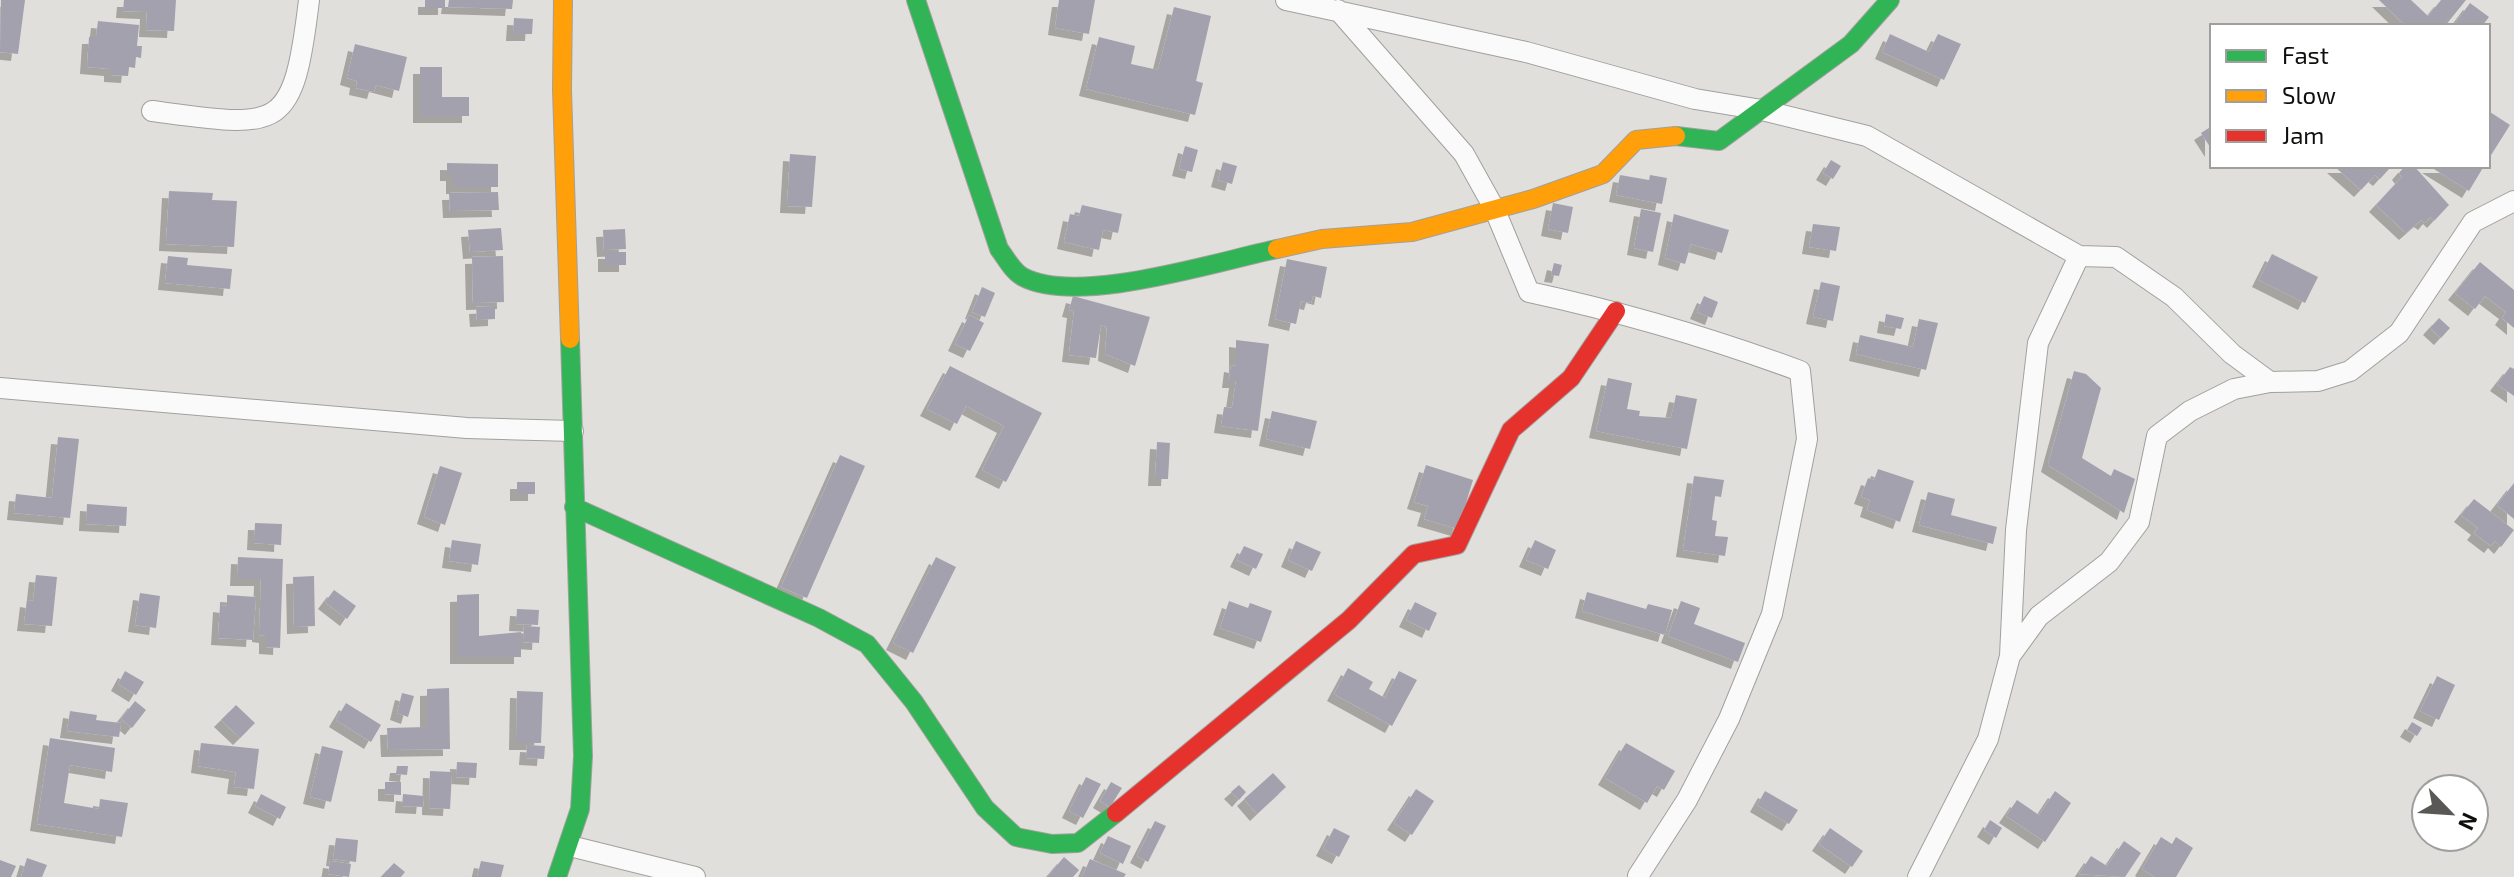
<svg xmlns="http://www.w3.org/2000/svg" width="2514" height="877" font-family="'Exo 2',sans-serif">
<style>
.building{fill:#a4a1ae;filter:url(#shadow)}
.lines{fill:none;stroke-linecap:round;stroke-linejoin:round}
.street-casing{stroke:#a2a09e;stroke-width:22}
.fast-casing{stroke:#a2a09e;stroke-width:20}
.slow-casing{stroke:#a2a09e;stroke-width:20}
.jam-casing{stroke:#a2a09e;stroke-width:20}
.street{stroke:#fafafa;stroke-width:20}
.fast{stroke:#30b455;stroke-width:18}
.slow{stroke:#ff9f0a;stroke-width:18}
.jam{stroke:#e5322d;stroke-width:18}
</style>
<defs>
<filter id="shadow"><feDropShadow dx="-7" dy="7" stdDeviation="0" flood-color="#0004"/></filter>
</defs>
<rect width="100%" height="100%" fill="#e1dfdc"/>
<path class="building" d="M1,0h24l-7,54 -18,-2z
M124,0h52l-2,31 -28,-1 1,-18 -24,-1z
M425,0h20v8h-20z
M449,0h64l-1,9 -64,-2z
M1059,0h36l-6,34 -34,-6z
M2379,0h32l17,16 13,-16h25l-21,26h-39z
M2470,3l19,14 -7,9h-29z
M1174,7l37,9 -15,65 7,2 -8,32 -109,-26 13,-52 36,9 -4,18 27,6z
M514,18l19,1 -1,15h-19z
M98,21l41,4 -2,21h5l-1,12 -5,-1 -1,11 -6,-1 -1,9 -17,-1v-6l-24,-2 2,-30h7z
M1890,34l39,18 9,-18 23,10 -17,36 -62,-28z
M355,44l52,13 -8,34 -23,-6 -2,7 -18,-4 1,-7 -10,-3z
M420,67h22v30h27v19h-49z
M2490,112l20,13 -22,35v-45z
M2212,126v24l-11,-17z
M1185,146l13,4 -6,22 -13,-3z
M790,154l26,2 -4,51 -25,-1z
M1831,160l10,6 -8,13 -10,-6z
M1223,162l14,4 -5,18 -14,-4z
M447,163l51,1v23h-45v-13h-6z
M2334,166h52l3,3 -9,10 -5,-4 -14,15z
M2405,166h9l35,39 -15,16 -4,-4 -5,6 -4,-3 -15,13 -30,-28 26,-28 -3,-4z
M2429,166h55l-15,25z
M1620,175l29,5 1,-5 17,3 -5,26 -46,-9z
M169,191l44,2 -1,7 25,1 -3,46 -68,-3z
M498,192l1,18 -49,1 -1,-18z
M1553,203l20,4 -5,26 -20,-4z
M1082,205l40,9 -4,19 -15,-3 -4,20 -35,-8 6,-28 9,2z
M1641,209l20,4 -8,39 -19,-4z
M1674,214l55,16 -7,23 -31,-9 -6,20 -20,-6z
M1813,224l27,3 -4,24 -27,-4z
M501,228l2,22 -33,2 -2,-22z
M625,229l1,20 -22,1 -1,-20z
M605,252h21v13h-21z
M2272,254l46,23 -13,26 -46,-23z
M168,256l20,2 -1,7 45,4 -2,20 -65,-6z
M503,256l1,46 -31,1 -1,-46z
M1287,259l40,8 -6,31 -8,-2 -2,7 -10,-2 -5,23 -21,-5z
M2480,262l34,28v38l-12,-10 4,-6 -21,-16 -10,13 -20,-16z
M1554,263l8,2 -3,11 -8,-1z
M1821,282l19,4 -7,35 -20,-4z
M982,287l13,6 -10,24 -13,-5z
M1073,296l77,21 -15,49 -30,-12 2,-27 -6,-2 -5,33 -27,-3 5,-44 -5,-1z
M1704,296l14,6 -6,16 -15,-6z
M495,306v13l-18,1 -1,-13z
M1886,314l18,4 -3,11 -17,-3z
M969,315l15,8 -14,28 -15,-7z
M2439,318l11,10 -9,10 -11,-10z
M1919,319l19,4 -12,47 -70,-16 4,-19 53,12z
M1236,340l33,4 -11,87 -37,-5 3,-19 8,1 4,-27h-7l2,-16 5,1z
M950,366l92,47 -36,69 -24,-12 22,-44 -38,-20 -9,18 -30,-15z
M2510,367l4,2v27l-17,-12z
M2074,371l12,3 15,14 -19,70 29,18 3,-7 21,10 -11,34 -76,-48z
M1608,378l24,5 -5,26 13,2 -1,5 32,2 5,-23 21,4 -10,50 -91,-18z
M1272,411l45,10 -7,28 -44,-10z
M58,437l21,2 -9,79 -56,-5 2,-19 36,4z
M1157,442l13,1 -2,36h-13z
M840,455l25,11 -58,132 -26,-11z
M1426,465l47,15 -15,49 -34,-10 4,-13 -14,-4z
M440,466l22,7 -17,52 -21,-8z
M1878,469l36,12 -14,41 -33,-12 3,-10 -9,-3 7,-19 6,2z
M1694,476l30,4 -3,17 -6,-1 -3,24 5,1 -2,15 13,1 -3,19 -42,-6z
M517,482h18v12h-18z
M2514,483v36l-17,-14z
M1928,492l27,7 -4,16 46,12 -4,17 -74,-19z
M2474,499l40,31 -13,17 -6,-6 -4,5 -17,-13 4,-5 -17,-13z
M87,504l40,3 -1,19 -40,-2z
M255,523l27,1 -1,21 -27,-2z
M452,540l29,4 -3,21 -29,-4z
M1535,540l21,10 -8,19 -22,-9z
M1296,541l25,11 -9,19 -24,-11z
M1244,546l19,8 -7,15 -19,-9z
M238,557l45,2 -3,89 -14,-1v-11l-7,-1 2,-56h-24z
M936,557l20,10 -43,86 -20,-10z
M36,575l21,2 -5,49 -28,-2 3,-24 6,1z
M314,576l1,50 -21,1 -1,-50z
M334,590l22,16 -9,13 -22,-17z
M1587,592l59,17 2,-5 24,6 -7,25 -83,-24z
M140,593l20,3 -4,32 -21,-3z
M479,594v42l42,-4v25h-64v-62z
M227,595l29,2 -3,43 -35,-2 2,-33 7,1z
M1229,601l19,7 2,-5 22,8 -11,31 -41,-14z
M1681,601l19,7 -6,16 51,19 -7,19 -70,-26z
M1415,602l22,11 -8,18 -23,-11z
M517,609l22,1 -1,15 -22,-1z
M524,626l16,1 -1,16 -16,-1z
M1348,668l25,14 -4,7 16,9 14,-27 18,9 -25,46 -58,-32z
M125,671l19,11 -8,13 -18,-11z
M2437,676l18,9 -16,35 -19,-9z
M449,688l1,61 -62,1 -1,-22 40,-1v-38z
M517,691l26,1 -2,51h-25z
M402,693l12,3 -6,21 -11,-4z
M135,701l11,9 -14,18 -11,-9z
M346,703l35,22 -10,17 -35,-22z
M236,705l19,18 -15,15 -19,-18z
M70,711l27,4 -1,5 25,3 -2,14 -52,-6z
M2412,722l10,6 -5,8 -10,-6z
M50,738l65,10 -3,24 -42,-7 -6,38 35,6 1,-10 28,4 -6,34 -85,-13z
M201,743l58,6 -5,40 -20,-2 2,-15 -38,-6z
M1626,743l49,28 -11,19 -7,-4 -10,17 -42,-25z
M527,745l18,1 -1,13 -18,-1z
M322,746l21,5 -12,51 -21,-5z
M457,762l20,1 -1,15 -20,-1z
M397,766h11l-1,9 -11,-1z
M430,771l22,1 -2,37 -21,-1z
M1273,773l13,14 -29,27 -13,-15z
M1086,777l15,7 -18,34 -14,-7z
M385,782h16v13l-16,-1z
M1111,782l11,6 -12,19 -10,-6z
M1239,785l7,7 -7,8 -8,-8z
M1416,789l18,12 -22,34 -18,-12z
M1765,791l33,19 -9,14 -32,-19z
M2055,791l16,12 -26,39 -39,-26 11,-16 22,15z
M261,794l25,13 -6,12 -25,-13z
M403,794l21,2 -1,11 -21,-1z
M1990,820l12,8 -6,10 -12,-8z
M1155,821l11,5 -18,36 -11,-6z
M1334,828l16,8 -11,21 -16,-8z
M1830,828l33,23 -11,16 -33,-23z
M1108,836l23,10 -8,18 -23,-11z
M2161,837l11,7 4,-7 17,11 -17,29h-21l-13,-8z
M336,838l22,2 -2,22 -23,-3z
M2124,841l17,12 -16,24 -46,-3 12,-18 16,10z
M1064,857l15,13 -6,7h-26z
M27,858l20,7 -5,12h-21z
M1090,859l36,15 -2,3h-42z
M0,860l16,6 -5,11h-11z
M330,861l21,3 -2,13 -21,-3z
M481,861l23,4 -3,12h-24z
M394,863l11,9 -4,5h-20z"/>
<g class="lines">
<g class="street-casing">
<path id="street" d="M1286,0l240,52 169,47 67,11 105,26 212,120 37,1 58,40 58,57 38,28
M1338,10l126,144 30,54 35,84c93,20 182,46 271,79l7,68 -35,175 -43,105 -42,81 -49,76
M152,111c128,17 141,24 157,-111
M0,388l467,40 106,3
M2010,656l6,-126 22,-187 41,-87
M570,846l125,31
M1918,877l70,-138 22,-83 29,-40 70,-54 30,-40 18,-86 33,-25 44,-22 36,-7 48,-1 32,-10 49,-38 74,-111 41,-21"/>
</g>
<g class="fast-casing">
<path id="fast" d="M916,0l83,249c7,9 14,23 24,28 55,29 192,-15 254,-28
M1676,136l43,5 132,-97 39,-44
M574,507l245,111 48,26 47,58 71,106 31,29 36,7 26,-1 38,-30
M557,877l23,-68 3,-53 -13,-417"/>
</g>
<g class="slow-casing">
<path id="slow" d="M563,0l-1,90 8,249
M1277,249l45,-10 90,-7 121,-33 70,-25 33,-34 40,-4"/>
</g>
<g class="jam-casing">
<path id="jam" d="M1116,813l233,-193 65,-66 43,-9 54,-115 60,-52 45,-67"/>
</g>
<use href="#street" class="street"/>
<use href="#fast" class="fast"/>
<use href="#slow" class="slow"/>
<use href="#jam" class="jam"/>
</g>
<rect x="2210" y="24" width="280" height="144" fill="#ffffff" stroke="#9f9f9e" stroke-width="2"/>
<rect x="2226" y="50" width="40" height="12" fill="#30b455" stroke="#9f9f9e" stroke-width="2"/>
<text x="2282" y="64" font-size="24" fill="#100f0d">Fast</text>
<rect x="2226" y="90" width="40" height="12" fill="#ff9f0a" stroke="#9f9f9e" stroke-width="2"/>
<text x="2282" y="104" font-size="24" fill="#100f0d">Slow</text>
<rect x="2226" y="130" width="40" height="12" fill="#e5322d" stroke="#9f9f9e" stroke-width="2"/>
<text x="2282" y="144" font-size="24" fill="#100f0d">Jam</text>
<g transform="translate(2450 813) rotate(115)"><circle r="38" fill="#ffffff" stroke="#9f9f9e" stroke-width="2"/>
<path d="M0-6L14 30L0 20L-14 30Z" fill="#595855"/>
<text y="-12" font-size="22" font-weight="bold" text-anchor="middle" fill="#100f0d">N</text>
</g>
</svg>
